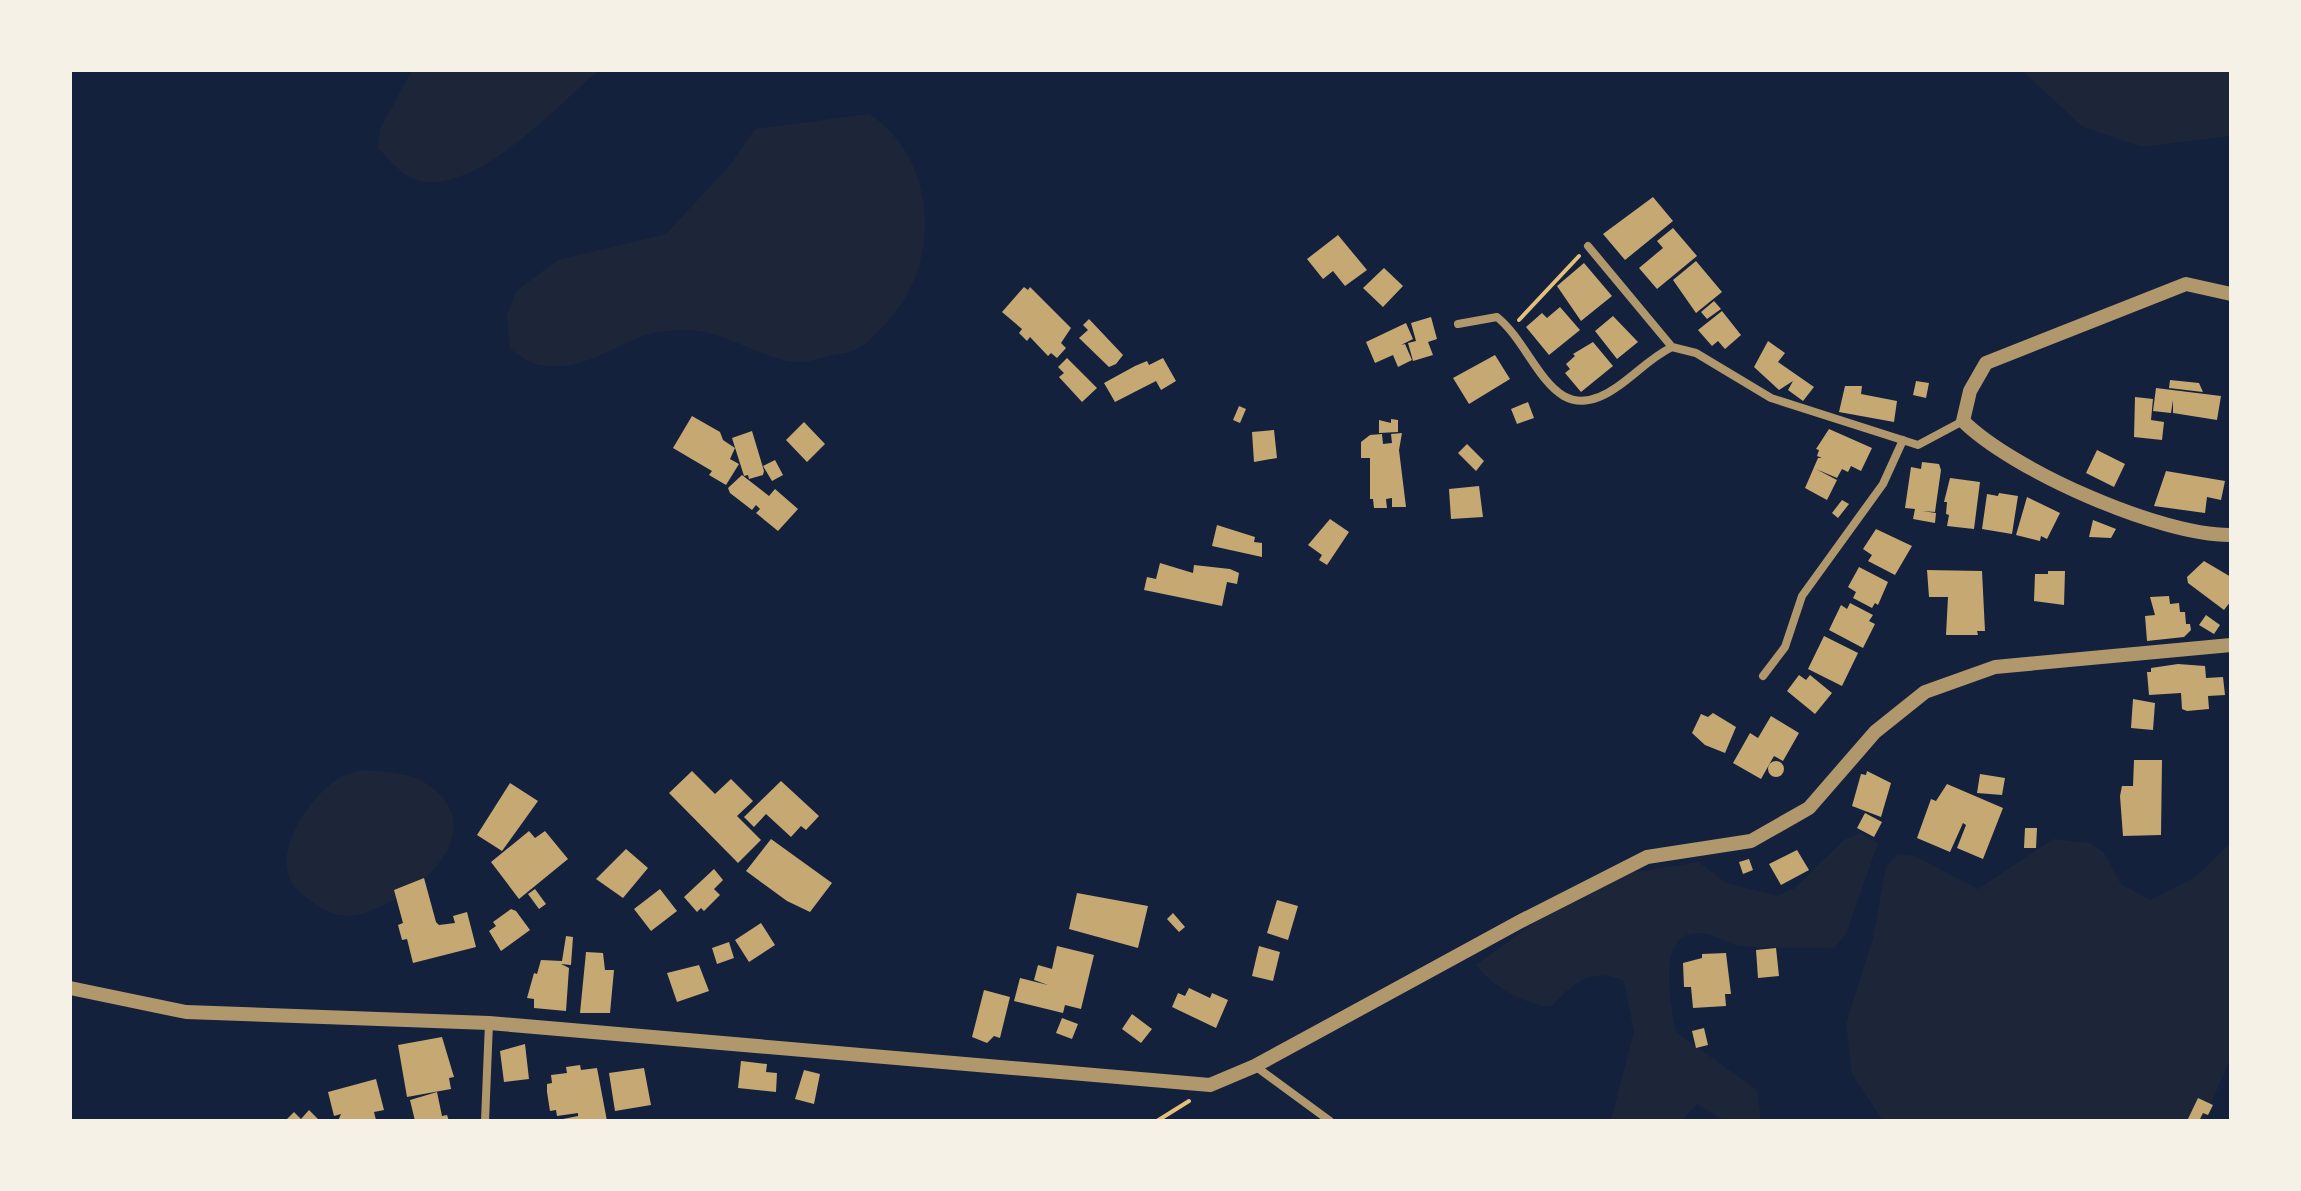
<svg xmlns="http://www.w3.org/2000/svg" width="2301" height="1191" font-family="'Varela Round',sans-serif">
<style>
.green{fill:#1d2539}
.building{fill:#c6a872}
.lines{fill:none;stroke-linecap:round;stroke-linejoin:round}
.path{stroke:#e5c07b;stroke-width:4}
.minor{stroke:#b1986c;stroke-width:8}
.tertiary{stroke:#b1986c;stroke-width:14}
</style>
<rect width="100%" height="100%" fill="#14213d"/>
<path class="green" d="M412,70h187c-40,34 -132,136 -189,107 -12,-6 -23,-20 -32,-29l2,-19z
M2021,70h210v66l-89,11 -59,-20z
M869,114c72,46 73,160 11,215 -7,7 -15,17 -23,20 -8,4 -20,5 -29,7 -9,2 -21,7 -30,6 -34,-1 -69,-30 -110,-32 -12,0 -31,1 -42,5 -35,12 -69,40 -110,29 -8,-2 -18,-10 -26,-15l-3,-34 10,-25 41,-30 108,-26 65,-70 24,-35z
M362,770c21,2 47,2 65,14 62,42 2,103 -45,122 -10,4 -25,11 -36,10 -17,-1 -30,-11 -43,-21 -41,-30 4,-97 36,-117 6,-4 16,-6 23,-8z
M1860,833l18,10 -32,91 -12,14c-30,-1 -62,1 -93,-2 -12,-1 -23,-10 -35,-12 -53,-10 -35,71 -30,98l81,58 4,31h-36l-28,-17 -16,17 -70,-1 23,-88 -10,-51c-32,-15 -52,3 -73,26 -28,-3 -58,-20 -75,-42l120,-87 103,-16 27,21 51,13 18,-8 49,-48z
M2053,839l37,4 14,10 17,31 29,16 47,-24 34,-34v216l-28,63h-320l-31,-47 -6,-50 27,-86 13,-71 12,-13 17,2 63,33z"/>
<path class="building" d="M1653,197l20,24 -48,39 -22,-26z
M1673,228l24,28 -40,33 -18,-21 24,-20 -6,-7z
M1338,235l29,35 -22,16 -12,-15 -10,8 -16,-20z
M1696,261l26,31 -26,21 -23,-33z
M1584,263l28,33 -31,25 -24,-35z
M1384,268l19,18 -20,21 -20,-19z
M1024,287l4,3 2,-3 41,41 -10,15 5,5 -9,10 -6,-5 -3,3 -18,-19 -3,4 -8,-8 3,-4 -20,-17z
M1714,301l7,8 -14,10 -6,-7z
M1560,307l20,23 -31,25 -23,-28 16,-14 5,5z
M1722,311l19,24 -16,14 -7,-8 -6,5 -14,-16z
M1613,316l25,26 -21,17 -22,-28z
M1431,317l6,22 -9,3 5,13 -20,6 -5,-18 8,-2 -5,-18z
M1089,319l34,36 -7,9 -7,3 -30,-29 9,-8 -5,-5z
M1406,323l7,16 -12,6 4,-1 7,16 -14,7 -5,-12 -18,8 -9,-21z
M1768,341l17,12 -7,9 36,25 -11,14 -15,-11 5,-9 -14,9 -25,-23z
M1593,342l20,24 -32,26 -16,-19 5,-4 -4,-5 9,-8 -2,-2z
M1495,355l15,24 -41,25 -16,-26z
M1067,358l30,30 -15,14 -23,-25 5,-4 -6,-6z
M1163,358l13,23 -15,9 -5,-9 -41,21 -11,-19 31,-17 12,-5 2,4z
M2170,380l29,3 4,9 -34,-4z
M1916,381l13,2 -3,15 -13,-3z
M1845,386h17l-1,8 36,7 -3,21 -55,-10z
M2156,388l65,8 -4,24 -44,-7v-13l-2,13 -18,-2z
M2135,397l18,2 -2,21 13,2 -2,18 -28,-3z
M1528,402l6,16 -17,6 -6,-15z
M1239,406l7,3 -6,14 -7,-3z
M692,416l28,16 3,8 12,8 -5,11 9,5 -13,21 -17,-10 3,-4 -39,-23z
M1391,419l7,1v12l-19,1v-13l12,3z
M804,422l21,22 -18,18 -21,-22z
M1829,429l43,19 -11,23 -10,-5 -3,6 -6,-3 -5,9 -21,-9 21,11 -10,20 -22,-12 13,-30h4l-5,-2 2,-6 -3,-1z
M1274,430l3,28 -23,4 -2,-30z
M752,431l12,40 -1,4 -14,4 -1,-4 -4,1 -12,-38z
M1402,433l-3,17 7,57h-14v-9l-6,1 1,9h-13l-1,-9h-3v-41h-9v-16l9,-7 12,-1 1,10 9,-1 -1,-9z
M1467,444l17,17 -8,10 -18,-18z
M2097,450l28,14 -11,23 -28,-14z
M775,460l8,15 -11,6 -9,-15z
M1922,462l17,2 2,6 -6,42 -13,-1 14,2 -1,10 -22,-4 2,-10 -10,-1 6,-41 10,2z
M2166,471l59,10 -4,19 -14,-3 -2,16 -51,-7z
M742,475l27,21 6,-7 23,20 -20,22 -22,-18 4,-4 -4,-4 -4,5 -22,-17 -2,-5z
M1950,478l30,4 -6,47 -27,-3 2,-11 -3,-1 1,-12h-3z
M1479,486l4,31 -32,2 -2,-30z
M1999,493l19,3 -6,38 -30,-5 5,-35 11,2z
M2027,497l33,16 -13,26 -6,-3 -1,5 -24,-6z
M1842,500l7,4 -11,14 -6,-5z
M1330,519l19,13 -22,33 -8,-5 3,-5 -14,-10z
M2093,520l23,9 -5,9 -22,-1z
M1217,525l38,12 -1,5 8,1v14l-50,-11z
M1876,529l36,17 -17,29 -27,-14 4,-6 -9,-6z
M2204,561l27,16v24l-7,9 -36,-27 -1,-6z
M1160,563l33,10 1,-8 36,4 9,4 -2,11 -10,-2 -5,24 -78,-16 3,-13 9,2z
M1859,567l29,15 -10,23 -3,-2 -3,5 -19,-10 3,-6 -8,-5z
M1927,570l55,1 3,60h-8l1,4h-32l2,-38h-19z
M2048,571h17l-1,34 -30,-4 1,-27h13z
M2169,596l1,8 9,-1 1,9h5l1,12h4l1,6 -7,7 -37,4 -2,-25 10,-1 -5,-18z
M1850,603l23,12 -4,6 6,3 -12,24 -34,-18 12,-25 6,4z
M2206,615l14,10 -6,9 -15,-9z
M1824,636l34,17 -16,33 -34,-17z
M2178,664l27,2 1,12 17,-1 2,18 -17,1 1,13 -22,2 -5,-2 -1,-16 -32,2 -2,-23h4v-4z
M1799,675l7,5 4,-5 22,18 -17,21 -28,-23z
M2133,699l22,4 -2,27 -22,-2z
M1713,713l23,14 -11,26 -20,-8 -13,-12 9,-19 7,3z
M1771,716l28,17 -16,28 -9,-5 -13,23 -28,-16 17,-30 8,5z
M2134,760h28l-1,75 -38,1 -3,-40 2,-10h11z
M1768 769a8 8 0 1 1 16 0a8 8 0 1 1-16 0Z
M692,771l23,23 16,-15 22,22 -16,15 24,24 -23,23 -69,-70z
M1867,771l24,12 -10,34 -29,-11 9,-32 5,1z
M1980,774l25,4 -3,17 -25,-2z
M781,781l38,35 -13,14 -5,-4 -10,11 -25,-23 -12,13 -10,-10z
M510,783l28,18 -36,50 -25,-16z
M1947,784l56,24 -20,51 -26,-11 9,-23 -3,-2 -13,29 -33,-14 14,-39 5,2z
M1865,813l17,9 -8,15 -17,-9z
M2025,828h12l-1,20h-12z
M529,831l6,7 10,-7 23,28 -49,40 -28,-37z
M771,839l61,44 -22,29 -23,-11 -41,-30z
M626,849l22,19 -25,30 -27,-19z
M1797,850l12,20 -28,15 -12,-21z
M1749,859l4,11 -10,4 -4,-12z
M714,869l9,11 -9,9 6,6 -16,16 -3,-3 -4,4 -13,-15z
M424,878l12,44 3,3 16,-2 -2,-7 14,-4 9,35 -63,16 -6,-24 -5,1 -4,-15 5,-2 -9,-33z
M535,889l11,15 -7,5 -11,-15z
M660,889l17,22 -26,20 -17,-22z
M1077,893l71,13 -10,42 -69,-19z
M1277,900l21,6 -10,34 -21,-7z
M511,909l5,2 14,19 -29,21 -12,-20 7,-5 -3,-4z
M1173,913l12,14 -6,5 -12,-13z
M761,923l14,22 -26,17 -14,-22z
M566,936l7,1 -2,28 -10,-1 8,4 -3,43 -32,-3v-9l-7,-1 7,-25 3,1 4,-14 21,1z
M729,942l5,16 -17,6 -5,-16z
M1057,946l37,9 -13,54 -16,-4 -2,8 -49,-12 6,-23 28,7 -14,-5 4,-15 14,4z
M1259,946l21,6 -7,29 -21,-5z
M1776,948l3,28 -21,2 -2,-28z
M586,952l17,1 2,17h9l-4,43h-30z
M1726,953l5,41h-6l1,12 -33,2 -2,-21h-7l-1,-24 19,-5v-4z
M699,965l10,26 -32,11 -10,-29z
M1189,988l21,10 2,-5 16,7 -12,28 -44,-21 6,-14 7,3z
M984,990l26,7 -10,41 -6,-2 -7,7 -15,-6z
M1132,1014l20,15 -11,14 -19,-14z
M1062,1018l16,6 -6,15 -16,-6z
M1704,1028l4,17 -12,3 -4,-17z
M442,1037l12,40 -5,1 2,11 -44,8 -9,-52z
M525,1044l4,35 -25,3 -4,-31z
M741,1061l26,3 -1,8 11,1 -1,19 -38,-4z
M580,1065l1,5 16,-2 10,53h-54l25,-5v-3l-21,3 -1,-6 -6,1 -3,-19v-8l5,-1 -1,-8 16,-2 -1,-6z
M644,1068l7,37 -36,6 -6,-38z
M804,1070l16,4 -6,30 -19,-5z
M376,1079l8,31 -10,2 2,8 -38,1 3,-7 -7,2 -6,-24z
M437,1092l5,24 5,-1 2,6h-34l-5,-21z
M2198,1098l15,7 -5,10 -5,-2 -4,8h-12z
M309,1110l11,11h-35l9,-9 7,7z"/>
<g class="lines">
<path class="path" d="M1519,320l60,-64
M1157,1121l32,-20"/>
<path class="minor" d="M1588,246l84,101
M1458,324l39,-7c40,32 54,117 120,70 19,-13 33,-29 55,-40l24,6 75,45 147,47 45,-24
M1763,676l22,-29 17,-51 81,-112 20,-44
M1255,1066l75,55
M485,1121l4,-98"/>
<path class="tertiary" d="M2231,294l-45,-10 -200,79 -16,28 -7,30c49,49 198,115 268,114
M70,988l116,24 303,11 721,62 45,-19 268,-146 124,-63 104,-16 58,-33 66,-76 50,-40 70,-25 236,-22"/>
</g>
<rect width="2301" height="1191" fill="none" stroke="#f6f1e7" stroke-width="144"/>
</svg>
